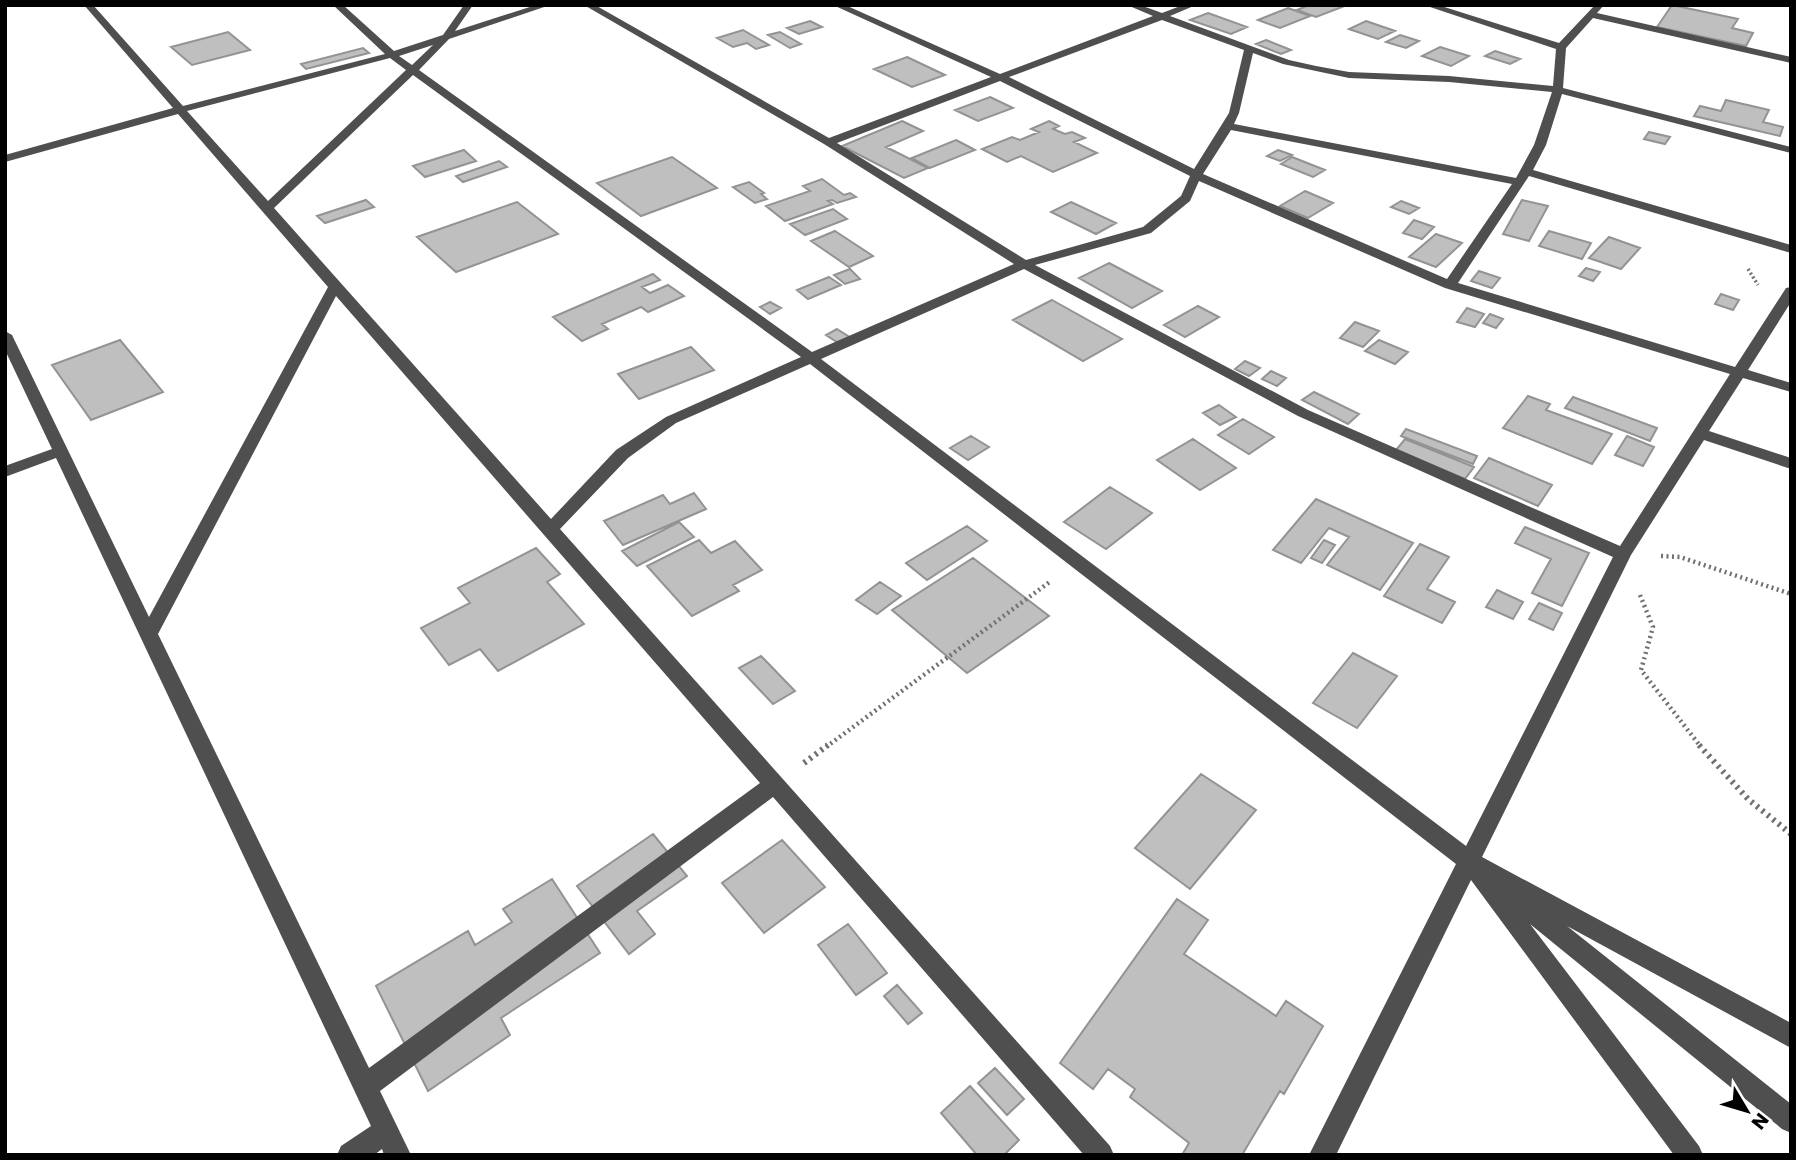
<svg xmlns="http://www.w3.org/2000/svg" width="1796" height="1160" font-family="Poppins,sans-serif">
<style>
.building{fill:#bfbfbf;stroke:#939393;stroke-width:2}
.lines{fill:none;stroke-linecap:round;stroke-linejoin:round}
.path-far2{stroke:#717171;stroke-width:3.5;stroke-dasharray:2 2.5;stroke-linecap:butt}
.path-far1{stroke:#717171;stroke-width:4.5;stroke-dasharray:2 3.5;stroke-linecap:butt}
.path{stroke:#717171;stroke-width:6;stroke-dasharray:2.5 4.5;stroke-linecap:butt}
.minor{fill:#4f4f4f;fill-rule:evenodd}
</style>
<rect width="100%" height="100%" fill="#fff"/>
<path class="building" d="M1309,5h28l5,2 -26,10 -19,-7z
M1672,5l66,14 -6,9 21,5 -7,13 -89,-19z
M1288,8l22,8 -30,12 -22,-8z
M1208,13l39,14 -16,7 -41,-14z
M810,21l12,6 -23,7 -12,-6z
M1366,21l29,10 -17,8 -29,-10z
M743,30l26,15 -13,4 -9,-6 -14,4 -16,-9z
M228,32l22,18 -58,15 -21,-18z
M780,32l21,12 -11,4 -22,-13z
M1400,35l19,6 -13,7 -20,-6z
M1266,40l25,10 -10,4 -25,-10z
M1440,47l29,9 -18,10 -29,-10z
M363,48l6,5 -63,16 -5,-5z
M1495,51l25,8 -10,5 -25,-8z
M907,57l38,18 -33,12 -38,-18z
M990,97l23,11 -35,13 -23,-11z
M1726,100l43,10 -6,12 20,5 -3,9 -86,-20 6,-10 21,5z
M902,121l21,10 -37,16 42,21 -24,10 -62,-32z
M1049,121l10,5 -6,3 12,5 7,-2 13,6 -11,4 23,11 -44,19 -32,-16 -14,6 -25,-13 30,-12 8,3 19,-8 -8,-3z
M1649,132l21,5 -5,7 -21,-5z
M956,140l19,10 -45,18 -18,-10z
M464,150l12,11 -51,16 -12,-11z
M1278,150l14,5 -12,6 -13,-5z
M672,157l45,31 -76,28 -44,-33z
M1292,157l33,13 -12,7 -32,-13z
M499,161l8,6 -44,15 -7,-6z
M822,179l22,16 6,-2 6,4 -19,6 -5,-3 -4,1 5,3 -48,17 -19,-15 44,-15 -7,-5z
M749,182l15,11 -3,1 6,5 -12,4 -22,-16z
M1305,191l28,12 -25,15 -28,-12z
M366,200l8,7 -49,16 -8,-7z
M1522,200l26,6 -19,35 -26,-7z
M1401,201l18,7 -10,6 -18,-7z
M517,202l41,32 -102,38 -39,-35z
M1071,202l45,21 -20,11 -45,-22z
M833,209l14,10 -42,16 -15,-11z
M1414,220l20,7 -12,12 -19,-6z
M835,231l38,25 -24,11 -38,-26z
M1549,231l42,12 -9,16 -43,-13z
M1436,234l26,9 -26,24 -27,-10z
M1609,237l31,11 -19,21 -32,-11z
M1109,263l53,28 -30,17 -53,-30z
M1586,268l14,4 -7,9 -14,-5z
M850,269l10,10 -15,5 -11,-9z
M1479,271l21,7 -8,10 -21,-7z
M653,274l7,6 -18,7 8,6 18,-8 16,11 -36,16 -7,-5 -39,17 6,5 -26,12 -29,-24z
M829,277l12,8 -33,14 -11,-9z
M1721,294l18,6 -6,10 -18,-6z
M1052,300l70,39 -39,22 -70,-41z
M770,302l11,6 -11,6 -10,-7z
M1198,306l21,11 -34,20 -21,-12z
M1467,308l17,6 -9,13 -18,-5z
M1490,314l13,5 -7,9 -13,-5z
M1355,322l24,9 -16,16 -23,-9z
M837,329l14,9 -11,6 -14,-9z
M120,340l43,52 -72,28 -39,-55z
M1379,340l29,12 -13,12 -30,-13z
M691,347l23,23 -75,29 -21,-25z
M1245,361l15,7 -11,8 -14,-7z
M1271,371l15,7 -9,8 -15,-7z
M1314,392l45,22 -11,10 -46,-24z
M1528,396l22,8 -4,6 66,24 -20,30 -89,-36z
M1573,397l84,31 -7,13 -85,-33z
M1219,405l17,12 -16,8 -17,-12z
M1243,419l31,18 -25,17 -31,-19z
M1406,429l71,27 -4,8 -72,-28z
M971,436l18,11 -21,13 -18,-12z
M1627,436l27,11 -11,19 -28,-11z
M1193,439l43,29 -36,22 -43,-30z
M1405,439l69,28 -9,12 -69,-29z
M1489,458l63,27 -14,21 -64,-28z
M1110,487l42,26 -46,36 -42,-27z
M694,493l12,16 -83,36 -19,-24 59,-26 7,9z
M1316,499l97,44 -33,47 -53,-25 22,-28 -20,-9 -28,35 -28,-13z
M679,522l15,15 -57,29 -15,-15z
M967,526l20,15 -60,39 -21,-17z
M1525,527l64,26 -27,53 -30,-13 19,-34 -36,-16z
M699,540l12,13 24,-12 27,29 -29,15 6,6 -47,25 -45,-50z
M1324,540l11,5 -13,18 -11,-5z
M1420,544l29,13 -22,32 28,13 -13,21 -58,-27z
M536,548l24,26 -13,8 37,42 -86,47 -18,-22 -31,16 -28,-37 49,-25 -12,-15z
M973,558l76,58 -82,57 -75,-63z
M880,582l21,14 -24,18 -21,-14z
M1497,590l26,12 -10,17 -27,-12z
M1539,603l23,10 -9,17 -24,-11z
M1353,653l44,23 -40,52 -44,-25z
M761,656l34,35 -22,13 -34,-36z
M1201,774l55,36 -66,79 -55,-41z
M653,834l34,42 -50,35 18,23 -26,20 -52,-68z
M782,840l43,47 -61,46 -42,-50z
M552,879l48,74 -99,65 9,17 -82,56 -52,-105 92,-55 7,14 37,-23 -9,-13z
M1177,899l31,21 -24,34 92,62 10,-15 37,25 -39,68 -4,-3 -38,64h-60l7,-12 -59,-46 5,-8 -27,-20 -15,20 -33,-26z
M848,924l39,49 -31,22 -38,-50z
M897,985l25,28 -14,11 -24,-28z
M995,1068l29,31 -17,16 -29,-32z
M970,1086l49,54 -15,15h-27l-36,-42z"/>
<g class="lines">
<path class="path-far2" d="M1748,269l10,16"/>
<path class="path-far1" d="M1661,556l19,1 111,37
M1640,595l13,32 -12,43 60,77
M826,747l225,-166"/>
<path class="path" d="M1699,745l49,54 43,35
M804,763l24,-18"/>
<path class="minor" d="M84,5h9l90,101 202,-52 -52,-49h10l51,46 49,-16 21,-30h9l-18,26 81,-26h14l-101,34 -30,31 393,282 202,-88 -190,-120 -240,-139h11l234,133 162,-61 -158,-72h12l155,69 153,-58 -26,-11h13l22,8 21,-8h13l-26,11 119,44 27,6 33,6 100,4 104,10 3,-37 -132,-44h14l121,38 36,-38h9l-7,8 194,44v6l-198,-45 -27,30 -3,40 228,59v6l-229,-59 -16,51 -13,25 258,75v8l-262,-77 -71,107 277,84 51,-79 5,-1v15l-43,68 43,13v9l-48,-14 -34,53 82,27v11l-87,-29 -73,115 -149,302 309,166v25l-224,-122 224,178v29l-9,-4 -252,-205 169,222 4,9h-29l-203,-275 -135,275h-27l147,-291 -646,-500 -134,59 -48,35 -68,71 550,617 4,9h-30l-311,-358 -393,294 31,64h-27l-2,-6 -8,6h-37l4,-9 30,-20 -315,-668 -51,19v-11l47,-17 -47,-99v-19l7,4 137,282 179,-330 -150,-173 -173,48v-7l168,-47zM1162,20l82,30 -15,63 -35,56 -185,-92zM433,45l-21,20 -13,-9zM1253,53l30,11 66,14 100,4 103,10 -18,53 -18,33 -282,-54 5,-11zM390,58l16,12 -138,131 -81,-90zM413,75l388,282 -135,60 -50,33 -65,69 -277,-311zM1000,81l190,95 -9,20 -38,31 -117,33 -189,-117zM1231,130l281,54 -65,95 -244,-105zM1199,181l246,107 285,86 -110,172 -312,-136 -273,-145 116,-32 39,-32zM1024,269l274,147 315,141 -147,289 -645,-487zM336,296l424,487 -391,285 -211,-434z"/>
</g>
<rect width="1796" height="1160" fill="none" stroke="#000000" stroke-width="14"/>
<g transform="translate(1747 1111) rotate(128)" stroke="#ffffff" stroke-width="5" paint-order="stroke">
<path d="M0-5L12 26L0 18L-12 26Z" fill="#000000"/>
<text y="-10" font-size="19" font-weight="bold" text-anchor="middle" fill="#000000">N</text>
</g>
</svg>
